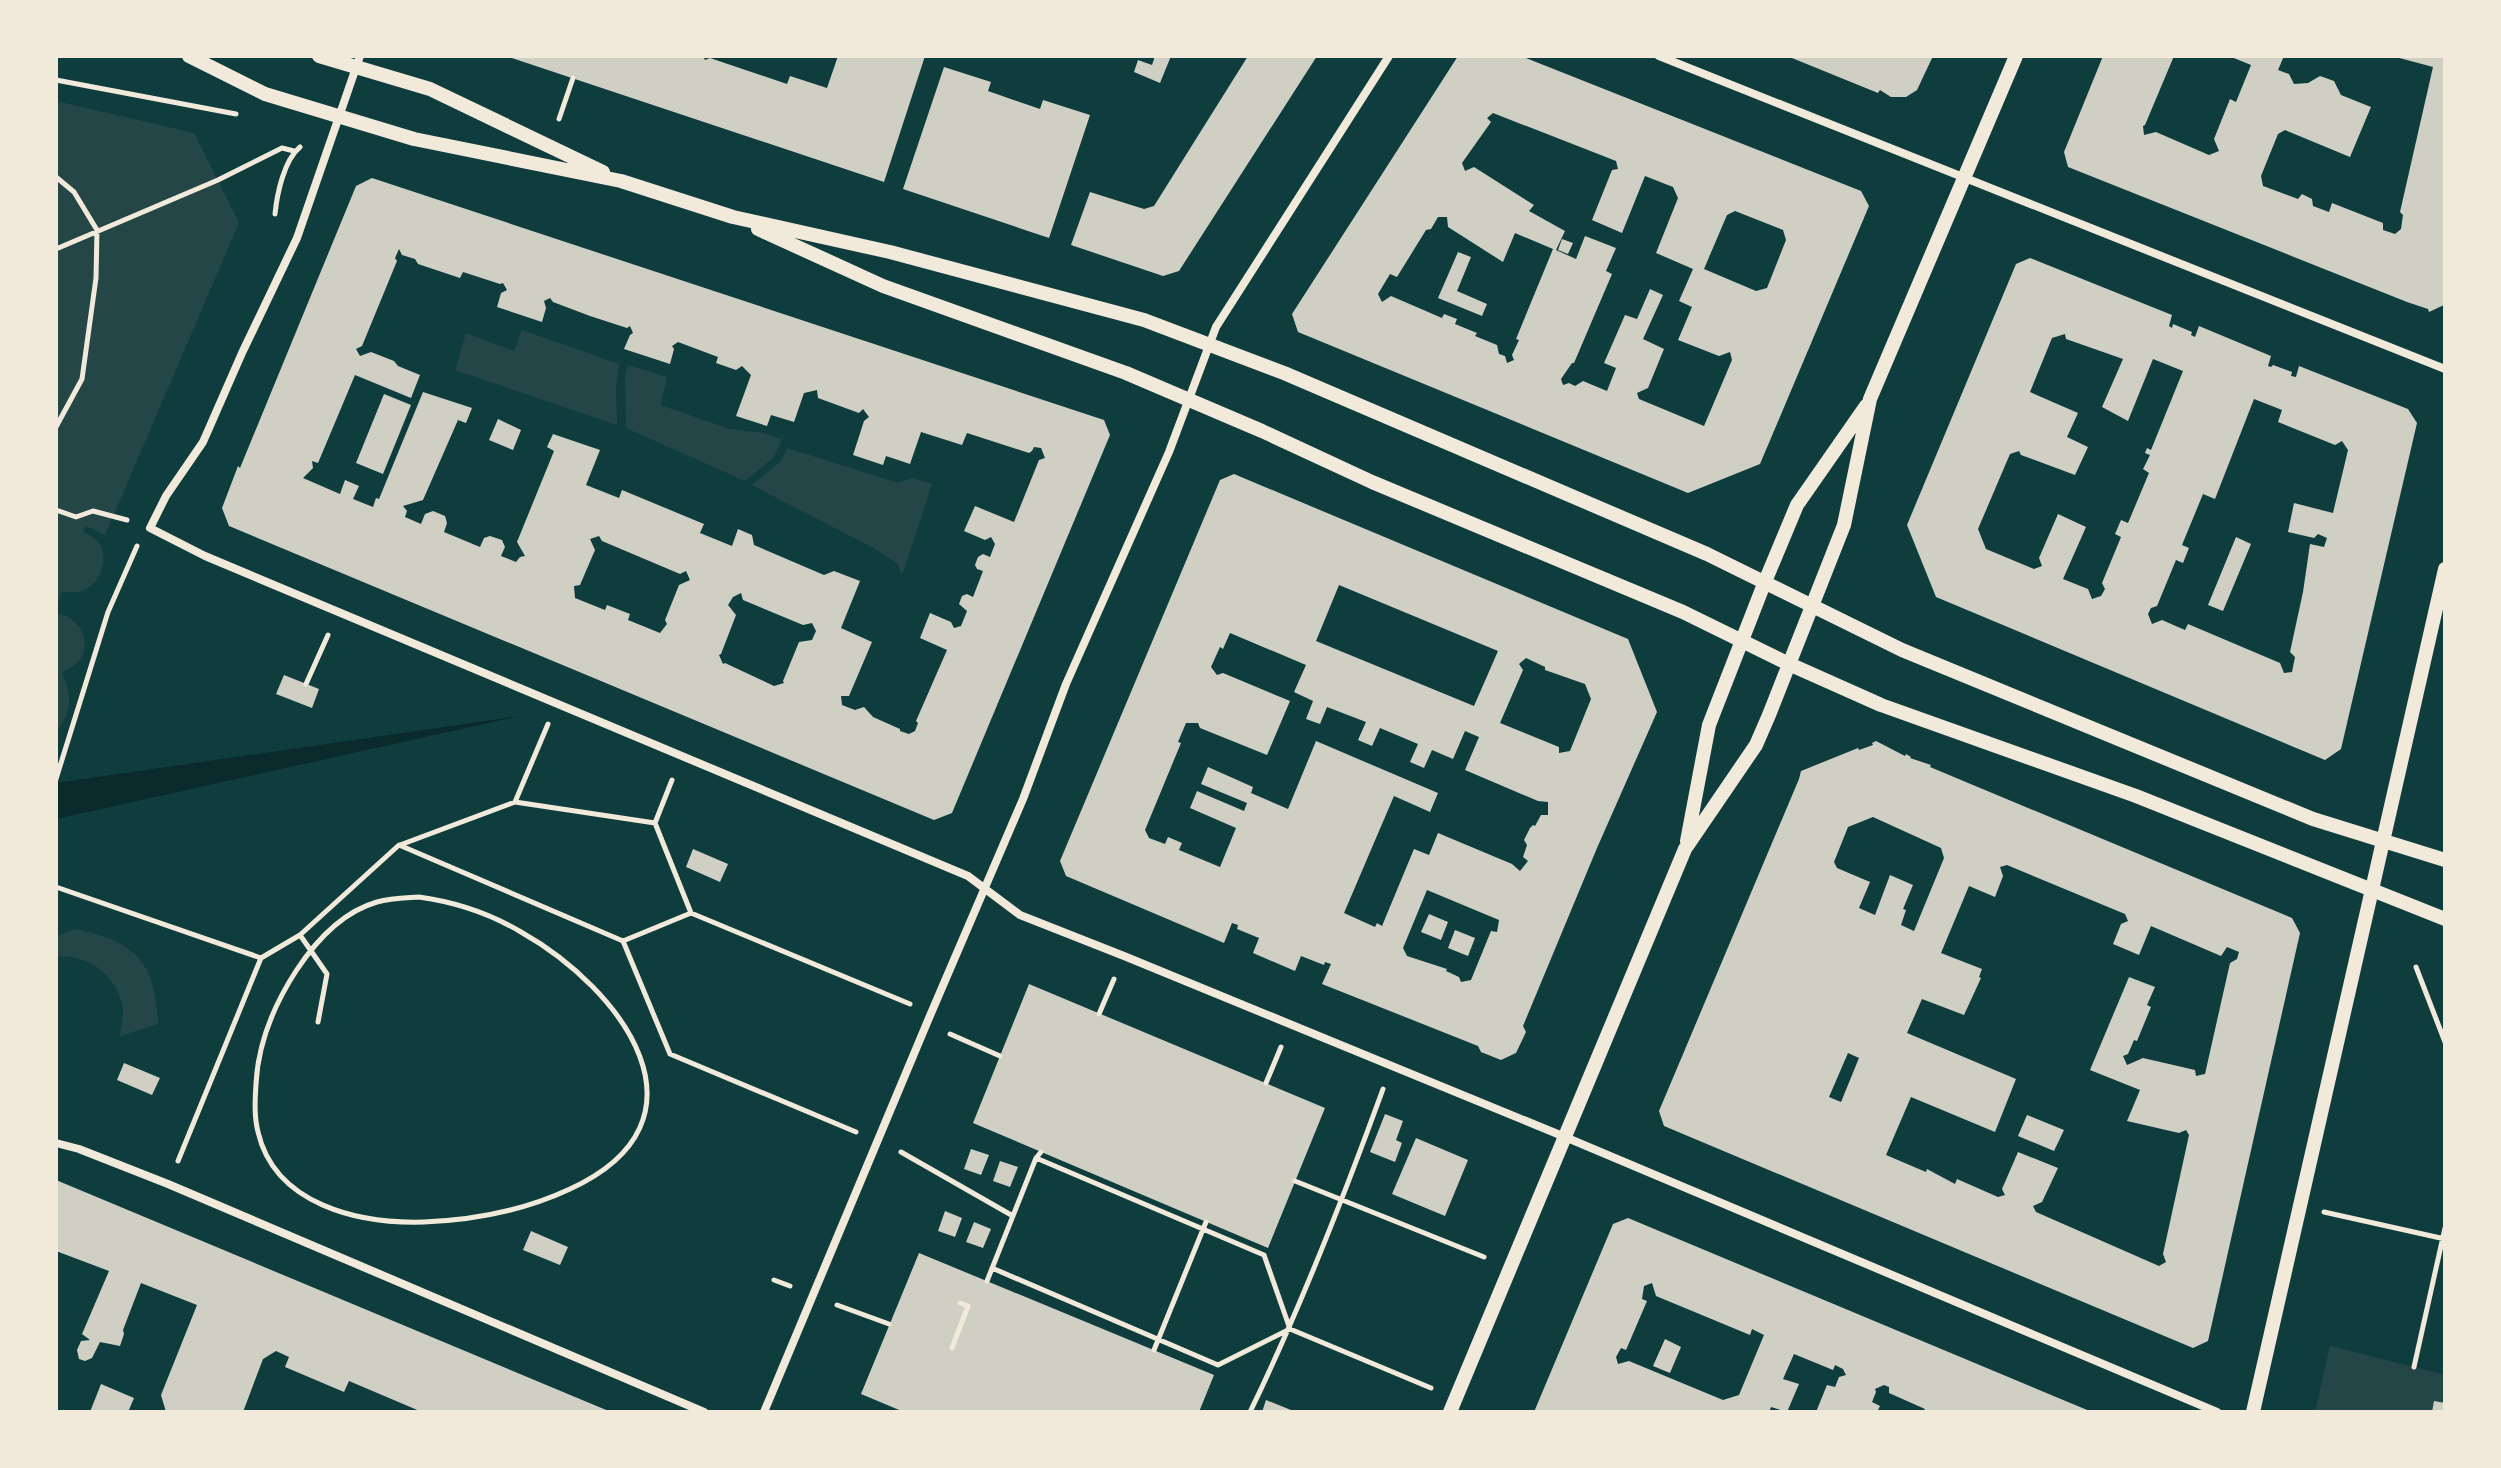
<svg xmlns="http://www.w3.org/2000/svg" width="2501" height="1468" font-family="'Golos Text',sans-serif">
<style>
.green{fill:#244646}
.water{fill:#0a2a2b}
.building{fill:#cfcfc3;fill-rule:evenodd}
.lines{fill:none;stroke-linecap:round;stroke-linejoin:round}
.path{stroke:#f1e9da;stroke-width:5}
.minor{stroke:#f1e9da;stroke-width:8}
.tertiary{stroke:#f1e9da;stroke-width:14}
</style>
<rect width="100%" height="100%" fill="#0f3d3e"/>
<path class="green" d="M56,101l138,32 45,90 -134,312 -19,-9 -3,6c6,3 12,5 16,11 11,16 1,42 -17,48 -6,2 -14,1 -20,1l-6,12z
M522,330l97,34 -3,22 1,39 -162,-55 11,-37 48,18z
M628,365l39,12 -6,26 2,3 67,23 34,4 18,6 -8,18 -29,24 -119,-53 -1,-53z
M787,448l111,35 15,-5 19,6 -29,89 -3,-1 -2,-8 -21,-14 -125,-65 28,-23z
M56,613c20,3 35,23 26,43 -4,9 -13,12 -20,17 11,22 9,40 -6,60z
M75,929c60,12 81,33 83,95l-38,12c1,-10 5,-22 2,-32 -6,-29 -35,-51 -66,-47v-21z
M2330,1346l115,29v37h-130z"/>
<path class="water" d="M520,716l-464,103v-36z"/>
<path class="building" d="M506,56h197l2,4 5,-2 77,26 3,-8 37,12 11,-32h87l-41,126z
M1155,56h16l-11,27 -26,-11 4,-12 14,5z
M1248,56h69l-138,215 -16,5 -92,-31 19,-53 54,17 10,-3z
M1458,56h63l340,135 8,15 -109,258 -72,29 -390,-161 -6,-18zM1493,113l123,48 2,8 -6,1 -20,50 30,13 23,-57 28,11 5,11 -22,55 37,16 -14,32 13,6 -14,33 41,16 11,-4 2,8 -28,66 -65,-27 -2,-6 11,-5 16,-39 -21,-10 20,-44 -13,-6 -13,30 -12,-4 -21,48 12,5 -9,23 -24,-10 -8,5 -6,-3 -6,2 -2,-6 11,-16h2l38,-89 -6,-3 10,-23 -31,-12 -9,23 -20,-9 9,-19 -36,-20 5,-6 -60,-38 -9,4 -3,-8 29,-41 -4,-4zM1735,211l48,19 3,10 -19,48 -11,3 -52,-22 23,-54zM1438,217h9l1,10 55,35 12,-29 38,16 -37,90 3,1 -7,15 2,5 -7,3 -2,-7 -6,-2 -2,-9 -22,-9 2,-3 -22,-9 2,-5 -13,-5 -2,4 -51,-22 -9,6 -4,-8 12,-20 7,3 29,-47 5,-1z
M1787,56h146l-16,34 -11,7h-15l-11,-7 -2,3z
M2103,56h71l-29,69 -2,1 1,9 12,-3 53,23 10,-4 -5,-12 16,-40 6,3 15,-37 -22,-9h55l-6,14 11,4 5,10 14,-1 12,-7 14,5 7,14 30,12 -21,50 -65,-27 -7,4 -17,42 2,10 35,13 4,-5 10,5 1,7 16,6 3,-9 51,20v7l12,4 6,-5 2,-14 -3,-3 33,-145 -41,-11h53l-1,249 -15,7 -1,-3 -21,-7 -339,-135 -4,-15z
M944,67l47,15 -3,9 52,18 3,-9 47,15 -41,123 -146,-49z
M372,178l732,242 6,15 -158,378 -18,7 -705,-294 -7,-18 16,-42 2,2 116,-282zM399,249l3,6 13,4 3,5 42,14 3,-6 37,12 3,-1 4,7 -6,3 -4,14 45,15 4,-14 -2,-7 6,-3 3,4 37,14 37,12 3,-2 3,7 -3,2 -6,14 46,15 4,-15 -2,-3 6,-4 40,15 -2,6 20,7 6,-4 9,9 -15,41 31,10 4,-11 23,7 10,-29 13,-3 1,8 41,15 4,-4 6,8 -5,4 -11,34 30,10 3,-9 24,8 11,-32 41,13 5,-12 62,20 3,-2 2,-4 7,1 4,10 -6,2 -25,62 -39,-16 -11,25 21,9 6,-3 4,7 -5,13 -7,-3 -5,3 -3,8 2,4 6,2 -10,26 -6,-3 -5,2 -3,8 8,7 -6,15 -7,2 -3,-6 -21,-9 -10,25 27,12 -31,71 2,2 -3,8 -6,3 -9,-3v-2l-27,-12 -9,-10 -9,3 -13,-5 -1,-9h8l23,-54 -31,-14 19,-47 -26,-10 -10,4 -70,-30 -2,-10 -14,-6 -6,17 -32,-13 4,-9 -82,-34 -3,8 -33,-13 14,-35 -47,-16 -6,13 7,4 -37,91 8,14 -5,1 -4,5 -15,-6 4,-9 -3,-7 -12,-4 -6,2 -4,9 -36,-15 3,-9 -2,-7 -12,-5 -8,3 -4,10 -16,-7 2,-6 -4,-5 20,-6 35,-80 8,3 6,-15 -49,-16 -44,107 -3,-1 -3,9 -20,-8 6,-13 -14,-6 -5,14 -37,-16 10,-10 -1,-7 6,2 37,-88 56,23 9,-23 -22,-9 -4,-5 -23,-9 -11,4 -4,-7 6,-3 35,-85 -2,-3zM599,536l3,5 78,33 6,-3 4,9 -11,5 -14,35 2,4 -7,9 -32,-13 2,-6 -23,-9 -2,5 -30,-12 -1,-12 6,-1 15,-35 -5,-11zM741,593l2,7 60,25 9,-2 4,8 -4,9 -13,2 -16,39 1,2 -10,3 -49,-23 -2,1 -4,-9 2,-1 15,-39 -8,-10 5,-8z
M1562,239l11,4 -5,11 -10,-4z
M1458,252l13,5 -14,34 30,13 -5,12 -44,-18z
M2030,258l142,57 -3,11 3,2 1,-4 19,8 -1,3 4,2 4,-11 72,30 -3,10 3,1 2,-2 19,7 -1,4 5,1 3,-11 109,43 9,14 -76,326 -16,11 -389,-163 -29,-72 109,-261zM2065,334l1,5 57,20 -21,48 26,14 25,-62 30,12 -32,79 -4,-2 -2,5 5,2 -7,14 6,4 -21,50 -7,-3 -6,14 6,3 -19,46 3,6 -4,7 -9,3 -4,-10 -25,-10 23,-52 -28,-13 -19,44 3,8 -8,3 -48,-20 -8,-20 32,-75 9,-3 2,4 54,20 13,-28 -21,-10 11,-24 -48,-21 22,-54zM2254,399l28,11 -4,12 57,23 7,-4 6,9 -15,63 -39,-10 -6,29 26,6 4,-4 9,4 -3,9 -14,-3 -7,48 -13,60 5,5 -3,15 -8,1 -4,-10 -92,-39 -3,6 -23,-10 -10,4 -4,-10 3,-6 6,-2 19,-46 7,3 6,-15 -7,-3 21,-51 12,5z
M384,394l27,11 -28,69 -27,-11z
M498,419l23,11 -8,20 -24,-10z
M1234,474l394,165 29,73 -60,136 -74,178 3,6 -10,21 -15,7 -20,-8 -3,-6 -156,-62 9,-20 -6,-2 -1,3 -23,-9 -6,15 -42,-18 6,-15 -22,-9 1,-4 -6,-2 -8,20 -158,-67 -6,-15 160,-381zM1339,585l159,66 -24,55 -158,-65zM1230,633l76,32 -12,27 19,9 -7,18 14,5 7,-17 39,15 -8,18 14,6 8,-18 38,16 -8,18 14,6 8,-18 21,9 12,-28 14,6 -14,33 73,31 10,1v13h-7l-6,11 -2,-1 -3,3 -6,12 3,5 -4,12 5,4 -8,10 -8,-7 -74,-31 -9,22 -15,-6 -32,77 -5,-3 -2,4 -31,-14 50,-117 36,16 8,-19 -122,-52 -28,68 -37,-16 2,-6 -45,-20 -7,17 46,19 -3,8 -47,-20 -7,17 46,20 -16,39 -41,-17 3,-7 -14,-6 -3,7 -16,-6 -4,-8 36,-87 -3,-1 8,-19h12l2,5 67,27 23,-54 -67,-28 -6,2 -6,-8 9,-20 3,2zM1526,658l19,9v3l40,14 6,15 -21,52 -11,2v-6l-59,-24 23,-53 -4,-6zM1427,890l72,30 -2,12 -6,-1 -20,49 -10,2 -2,-5 -13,-6 1,-2 -40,-13 -4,-8z
M2236,537l15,7 -28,67 -15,-6z
M284,675l35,14 -7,19 -36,-14z
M1876,741l29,15 1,-2 5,3 -1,1 21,7 -1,2 362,151 8,15 -92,408 -15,7 -529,-222 -5,-15 140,-332 2,-8 57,-23 1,2 14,-5 -1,-2zM1873,817l68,31 3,10 -30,73 -13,-6 5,-15 -3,-1 10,-24 -23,-10 -15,40 -16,-7 11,-26 -33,-14 -3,-6 14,-35zM2007,865l118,49 3,7 -7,3 -8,20 26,11 12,-29 70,30 6,-9 12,5 -2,7 -7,4 -25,111 -9,2 -1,-6 -52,-12 -16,7 -4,-9 5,-2 6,-14 3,1 14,-34 -4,-2 8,-18 -26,-10 -39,93 50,20 -13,31 52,12 7,-3 3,5 -26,119 3,8 -7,4 -123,-54 -3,-6 9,-4 16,-34 -40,-16 -16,37 3,6 -7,2 -41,-18 -2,5 -28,-15 -1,3 -40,-17 25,-58 84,35 21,-53 -109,-46 15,-34 42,16 17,-37 -2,-1 3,-8 -41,-16 28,-67 26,11 8,-21 -3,-9zM1848,1053l11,5 -18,44 -12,-5z
M693,849l35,15 -8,18 -34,-15z
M1429,914l19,8 -7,18 -20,-8z
M1455,930l20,8 -7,18 -20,-8z
M1029,984l296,124 -57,140 -295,-125z
M124,1063l36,15 -8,17 -35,-15z
M1385,1114l18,7 -7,19 6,3 -7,19 -25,-10z
M2027,1115l37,15 -10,21 -36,-15z
M1416,1138l52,22 -23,56 -53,-22z
M971,1149l18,6 -8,20 -17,-6z
M1000,1161l18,6 -8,20 -17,-6z
M56,1180l555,232h-189l-73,-31 -5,11 -59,-25 4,-10 -13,-6 -13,8 -20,53h-77l-5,-17 36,-90 -56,-22 -18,47 1,4 -4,12 -20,-4 -8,16 -7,3 -6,-2 -2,-9 4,-9 9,-1 -8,-6 27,-63 -53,-20z
M945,1211l17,7 -7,19 -17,-6z
M1628,1218l464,194h-169l2,-3 -36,-16v-6l-5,-2 -9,4 1,3 -4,10 8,4 -3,6h-61l11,-27 8,2 4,-10 7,-2 -3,-6 -8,-4 -2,5 -39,-16 -11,25 16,5 -12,28 -16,-5 -2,5h-235l79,-188zM1652,1283l4,13 94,39 2,-6 12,6 -25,60 -16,5 -94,-39 -11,3 -2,-7 5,-9 5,2 21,-49 -5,-2 2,-13z
M974,1222l17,7 -8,19 -17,-6z
M531,1231l37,16 -8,18 -37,-15z
M919,1253l295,122 -15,37h-295l-43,-18z
M1665,1339l16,8 -11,26 -17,-7z
M101,1384l33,14 -6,14h-38z
M1266,1400l30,12h-34z
M2434,1401l11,2v9h-13z"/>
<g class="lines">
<path class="path" d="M56,80l180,34
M559,119l14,-41
M56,177l18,15 23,38 -1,48 -14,101 -26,48
M275,214c2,-20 9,-54 25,-67
M56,249l162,-69 64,-32 12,3
M56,510l20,7 17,-6 34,9
M306,684l22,-49
M56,779l52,-167 29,-66
M515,802l33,-78
M655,823l17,-43
M400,845l115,-43 140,21 36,90 219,91
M56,887l205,71 39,-23 99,-90 224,96 47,113 186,78
M419,897c36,5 70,16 102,35 101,57 199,188 49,257 -47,22 -95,31 -146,33 -65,2 -149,-17 -166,-90 -4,-16 -3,-32 -2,-48 2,-41 18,-79 40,-113 19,-29 46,-59 81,-69 14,-4 28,-4 42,-5z
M300,935l27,39 -9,48
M623,941l68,-28
M2416,967l29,75
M1099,1014l15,-35
M950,1034l50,22
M1266,1083l15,-36
M901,1152l112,64
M1036,1158l228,97 26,74 141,59
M178,1161l83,-203
M1295,1181l189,76
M2324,1212l121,27
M992,1268l226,97 72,-36
M774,1280l16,6
M987,1281l49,-123 5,-6
M837,1305l52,19
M952,1348l16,-42 -8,-3
M1154,1350l52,-128
M2414,1367l31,-139
M1250,1412c51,-105 93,-213 133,-323"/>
<path class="minor" d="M360,56l-63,182 -55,115 -39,89 -37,54 -16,32 55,28 763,320 52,39 104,41 441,181 652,275
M1659,56l786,313
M56,1143l23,6 89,35 536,228
M764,1412l165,-394 94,-219 43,-115 103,-232 47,-125 173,-271"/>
<path class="tertiary" d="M189,56l76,38 149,45 207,42 112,36 157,35 254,68 140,53 423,181 195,96 411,169 132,41
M319,56l111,33 173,83
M758,229l125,57 243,87 136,58 110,51 311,130 106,52 92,41 255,91 309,123
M1687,841l22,-116 55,-141 33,-79 69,-99
M1450,1412l235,-563 71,-104 13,-30 75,-190 26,-126 146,-343
M2253,1412l192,-843"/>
</g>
<rect width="2501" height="1468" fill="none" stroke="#f1e9da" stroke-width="116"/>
</svg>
